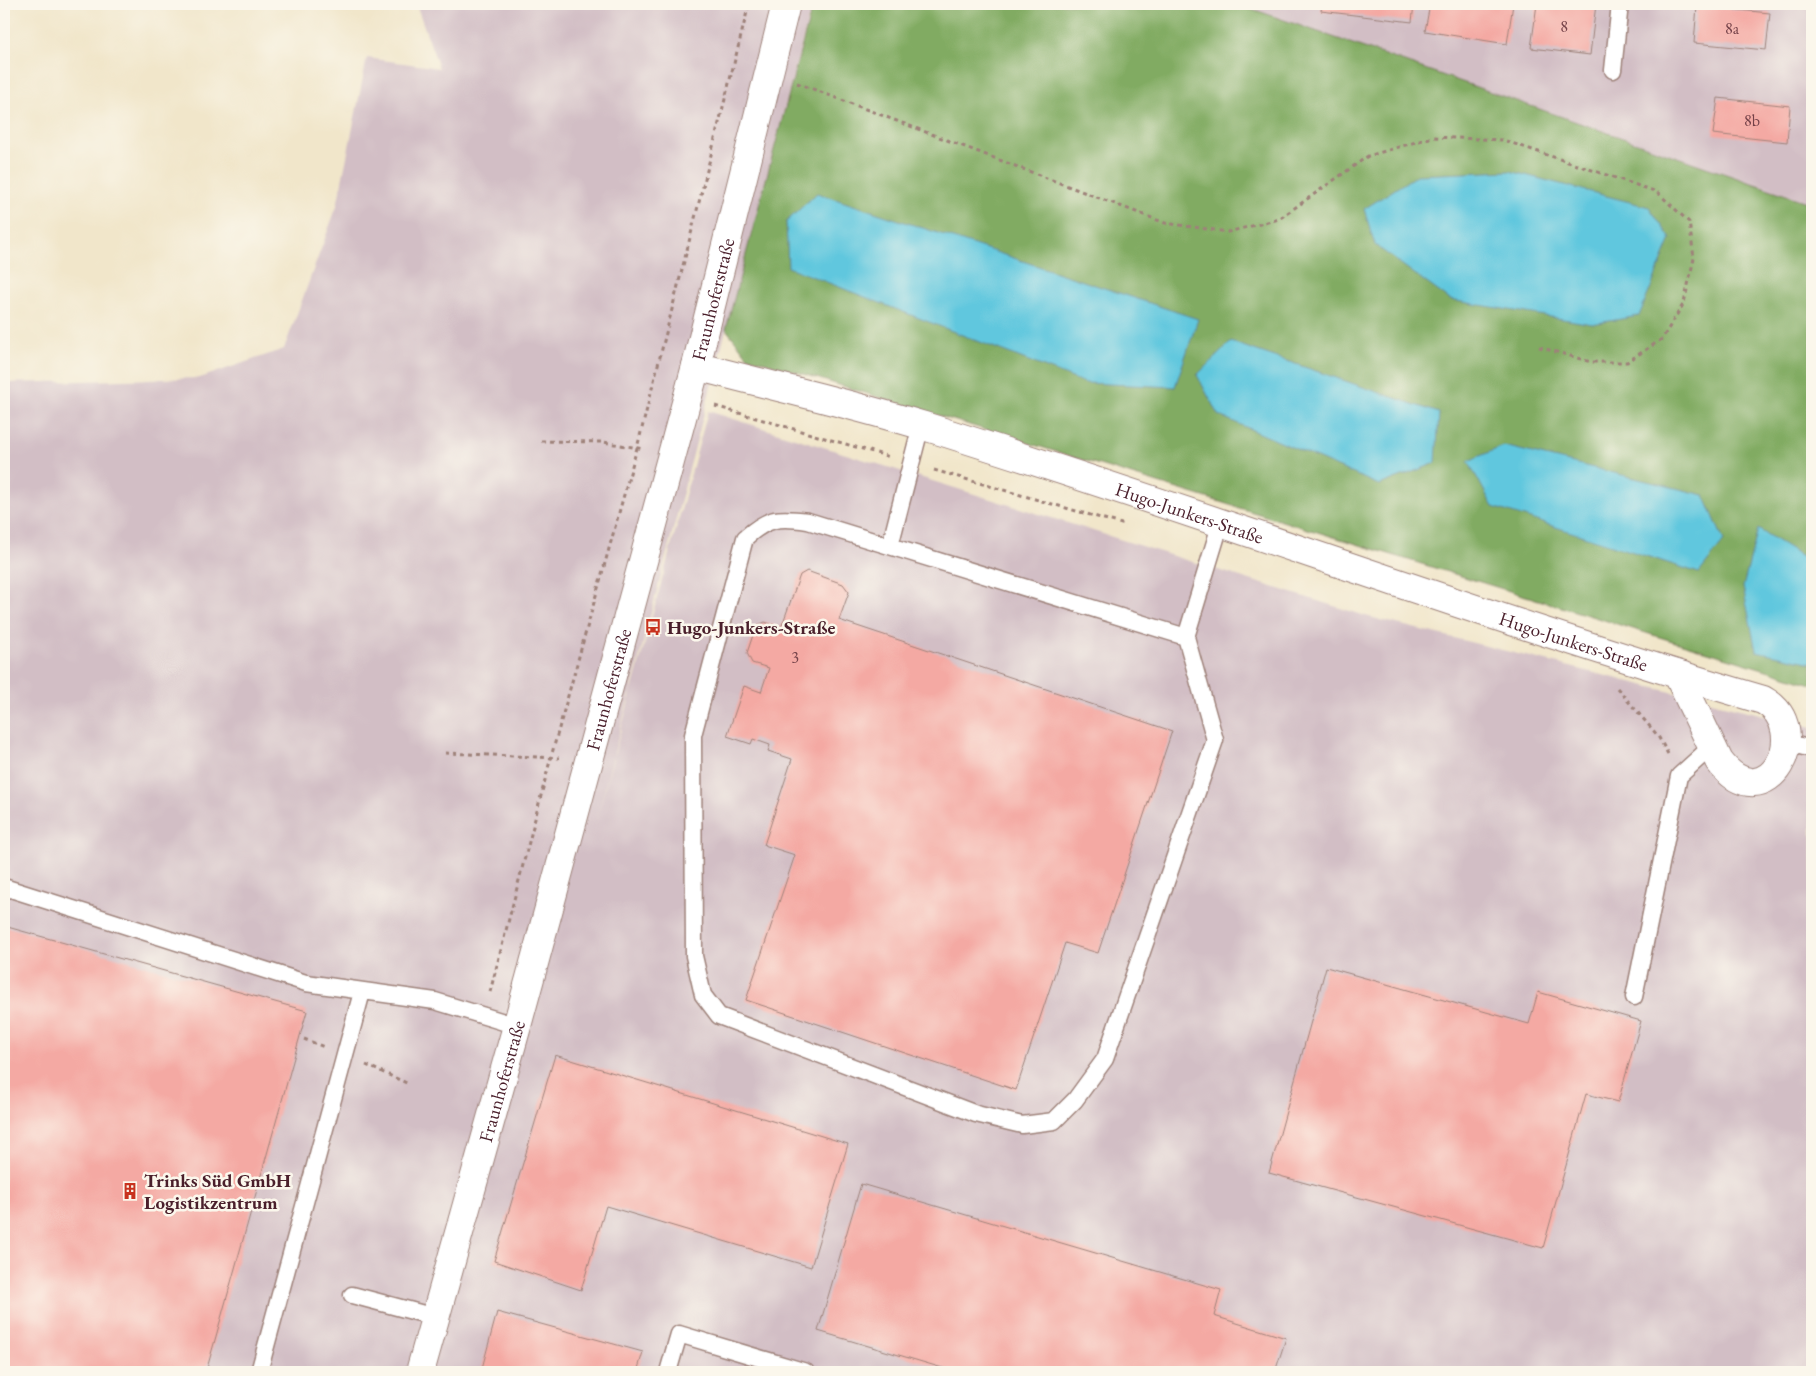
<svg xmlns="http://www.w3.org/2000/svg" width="1816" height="1376" font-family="'EB Garamond',serif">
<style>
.industrial{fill:#d2bec5}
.forest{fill:#81ab62;stroke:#666546}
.water{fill:#61c7de;stroke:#567384}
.building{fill:#f4a9a3}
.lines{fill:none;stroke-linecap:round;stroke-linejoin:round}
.lane-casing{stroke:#9e827a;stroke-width:19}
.street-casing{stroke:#9e827a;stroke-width:30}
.path{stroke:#9e827a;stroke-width:3;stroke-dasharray:4 4;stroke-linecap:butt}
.lane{stroke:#fff;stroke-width:16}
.street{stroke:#fff;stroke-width:28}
.labels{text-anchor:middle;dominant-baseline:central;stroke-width:5;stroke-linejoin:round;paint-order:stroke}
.number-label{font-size:16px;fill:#744249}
.street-label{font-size:19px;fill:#4a1f2b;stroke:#fbf7ec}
.poi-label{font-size:19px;font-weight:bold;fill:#4a1f2b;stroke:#fbf7ec;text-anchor:start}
</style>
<rect width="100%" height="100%" fill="#fbf7ec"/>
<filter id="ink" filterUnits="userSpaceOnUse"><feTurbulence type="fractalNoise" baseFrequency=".02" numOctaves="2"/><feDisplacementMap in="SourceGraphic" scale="10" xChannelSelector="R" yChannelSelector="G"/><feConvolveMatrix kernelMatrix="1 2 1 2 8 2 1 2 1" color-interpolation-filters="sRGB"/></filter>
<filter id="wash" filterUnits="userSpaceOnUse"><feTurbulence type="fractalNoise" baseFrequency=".0096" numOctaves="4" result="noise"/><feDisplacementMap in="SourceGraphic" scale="20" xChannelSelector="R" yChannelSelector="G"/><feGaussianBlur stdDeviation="1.12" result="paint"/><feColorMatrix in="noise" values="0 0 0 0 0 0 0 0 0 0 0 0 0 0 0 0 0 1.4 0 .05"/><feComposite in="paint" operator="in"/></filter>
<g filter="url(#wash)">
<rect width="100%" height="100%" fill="#f1e6ca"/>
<path class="industrial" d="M416,4h396l-218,825 114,-418 661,206 443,110v645h-1808v-989l196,-5 84,-29 53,-143 30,-148 72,10z
M1238,4h574v200z"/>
<path class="forest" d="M813,4h425l574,200v480l-1064,-327 -22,-28z"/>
<path class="water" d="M1510,171l139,36 22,32 -32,77 -47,8 -142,-24 -75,-55 -11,-36 53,-34z
M817,193l381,126 -23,68 -90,-4 -297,-116 -2,-45z
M1231,342l208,71 -3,50 -57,22 -161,-70 -21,-40z
M1504,446l200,49 20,46 -25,32 -206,-66 -25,-46z
M1758,529l54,33v101l-56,-12 -13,-64z"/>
<g id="blocks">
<path class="building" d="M1322,4h92l-2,18 -91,-11z
M1430,4h83l-6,40 -82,-13z
M1537,4h59l-6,51 -59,-7z
M1697,6l73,7 -4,37 -72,-7z
M1718,98l72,8 -3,36 -74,-8z
M807,571l36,13 6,8 -10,28 333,111 -74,222 -33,-10 -49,147 -270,-90 49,-145 -31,-10 28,-86 -24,-8 2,-6 -17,-6 -2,5 -24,-8 17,-50 17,6 8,-24 -17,-5 -5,-10 9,-27 9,-4 16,6 19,-53z
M4,926l303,85 -101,361h-202z
M1326,967l203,57 9,-32 103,29 -23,81 -32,-8 -43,154 -274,-75z
M555,1055l293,89 -37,123 -205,-61 -25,84 -87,-29z
M861,1184l360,106 -7,26 72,22 -11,34h-319l-138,-41z
M497,1312l146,40 -6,20h-156z"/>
</g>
</g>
<g filter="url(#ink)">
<use href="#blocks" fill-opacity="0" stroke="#9e827a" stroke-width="1"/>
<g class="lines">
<g class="lane-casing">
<path id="lane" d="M1613,70l7,-66
M890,546l31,-121
M1186,637l-378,-116c-29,-4 -40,-4 -63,17l-52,197 1,221 9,39 16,21 257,98 46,11 32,-4 21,-21 30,-41 110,-319 -29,-103 35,-115
M1796,745l16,4
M4,887l302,96 129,18 82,25
M1634,997l45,-221 33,-30
M352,1295l83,22
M259,1372l103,-380
M668,1372l11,-38 127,38"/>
</g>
<g class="street-casing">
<g id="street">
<path id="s1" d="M696,366c76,20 153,37 228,60 281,87 557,191 839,274 53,29 4,124 -44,61l-41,-86"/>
<path id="s2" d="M420,1372l97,-346 179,-660 90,-362"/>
</g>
</g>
<path class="path" d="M797,83l368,140 63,9 51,-13 89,-63 65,-19 70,3 154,52 32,30 5,36 -10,45 -22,36 -35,23h-36l-55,-16
M715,406l175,51
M541,441l62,1 41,7
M934,470l191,55
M1617,688l41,48 10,18
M445,753l114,5
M490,992l61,-235 86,-309 112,-444
M304,1039l20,8
M366,1065l43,19"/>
<use href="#lane" class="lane"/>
<use href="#street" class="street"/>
</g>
</g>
<defs>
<g id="bus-bare" transform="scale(1.35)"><path d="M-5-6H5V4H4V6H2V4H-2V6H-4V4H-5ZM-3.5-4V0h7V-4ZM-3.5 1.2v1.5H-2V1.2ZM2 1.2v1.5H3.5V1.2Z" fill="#c8321e" stroke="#fbf7ec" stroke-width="2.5" paint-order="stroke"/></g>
<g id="building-bare" transform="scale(1.35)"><path d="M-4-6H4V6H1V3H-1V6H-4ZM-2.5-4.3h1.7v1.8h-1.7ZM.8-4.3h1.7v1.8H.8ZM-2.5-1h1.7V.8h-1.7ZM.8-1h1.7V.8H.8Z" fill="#c8321e" stroke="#fbf7ec" stroke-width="2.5" paint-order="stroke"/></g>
</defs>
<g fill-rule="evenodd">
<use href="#bus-bare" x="653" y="627"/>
<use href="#building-bare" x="130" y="1191"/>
</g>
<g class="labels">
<g class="number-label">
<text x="1564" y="26">8</text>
<text x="1732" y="28">8a</text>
<text x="1752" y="120">8b</text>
<text x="795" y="657">3</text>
</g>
<g class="street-label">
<text stroke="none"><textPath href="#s2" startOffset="1112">Fraunhoferstraße</textPath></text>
<text stroke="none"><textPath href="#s1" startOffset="515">Hugo-Junkers-Straße</textPath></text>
<text stroke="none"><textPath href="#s1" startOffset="920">Hugo-Junkers-Straße</textPath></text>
<text stroke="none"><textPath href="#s2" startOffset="708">Fraunhoferstraße</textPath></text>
<text stroke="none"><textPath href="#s2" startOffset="302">Fraunhoferstraße</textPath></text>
</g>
<g class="poi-label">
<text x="667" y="627">Hugo-Junkers-Straße</text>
<text x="144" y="1180">Trinks Süd GmbH<tspan x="144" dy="22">Logistikzentrum</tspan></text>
</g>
</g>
<rect width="1816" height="1376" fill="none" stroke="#fbf7ec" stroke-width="20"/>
</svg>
